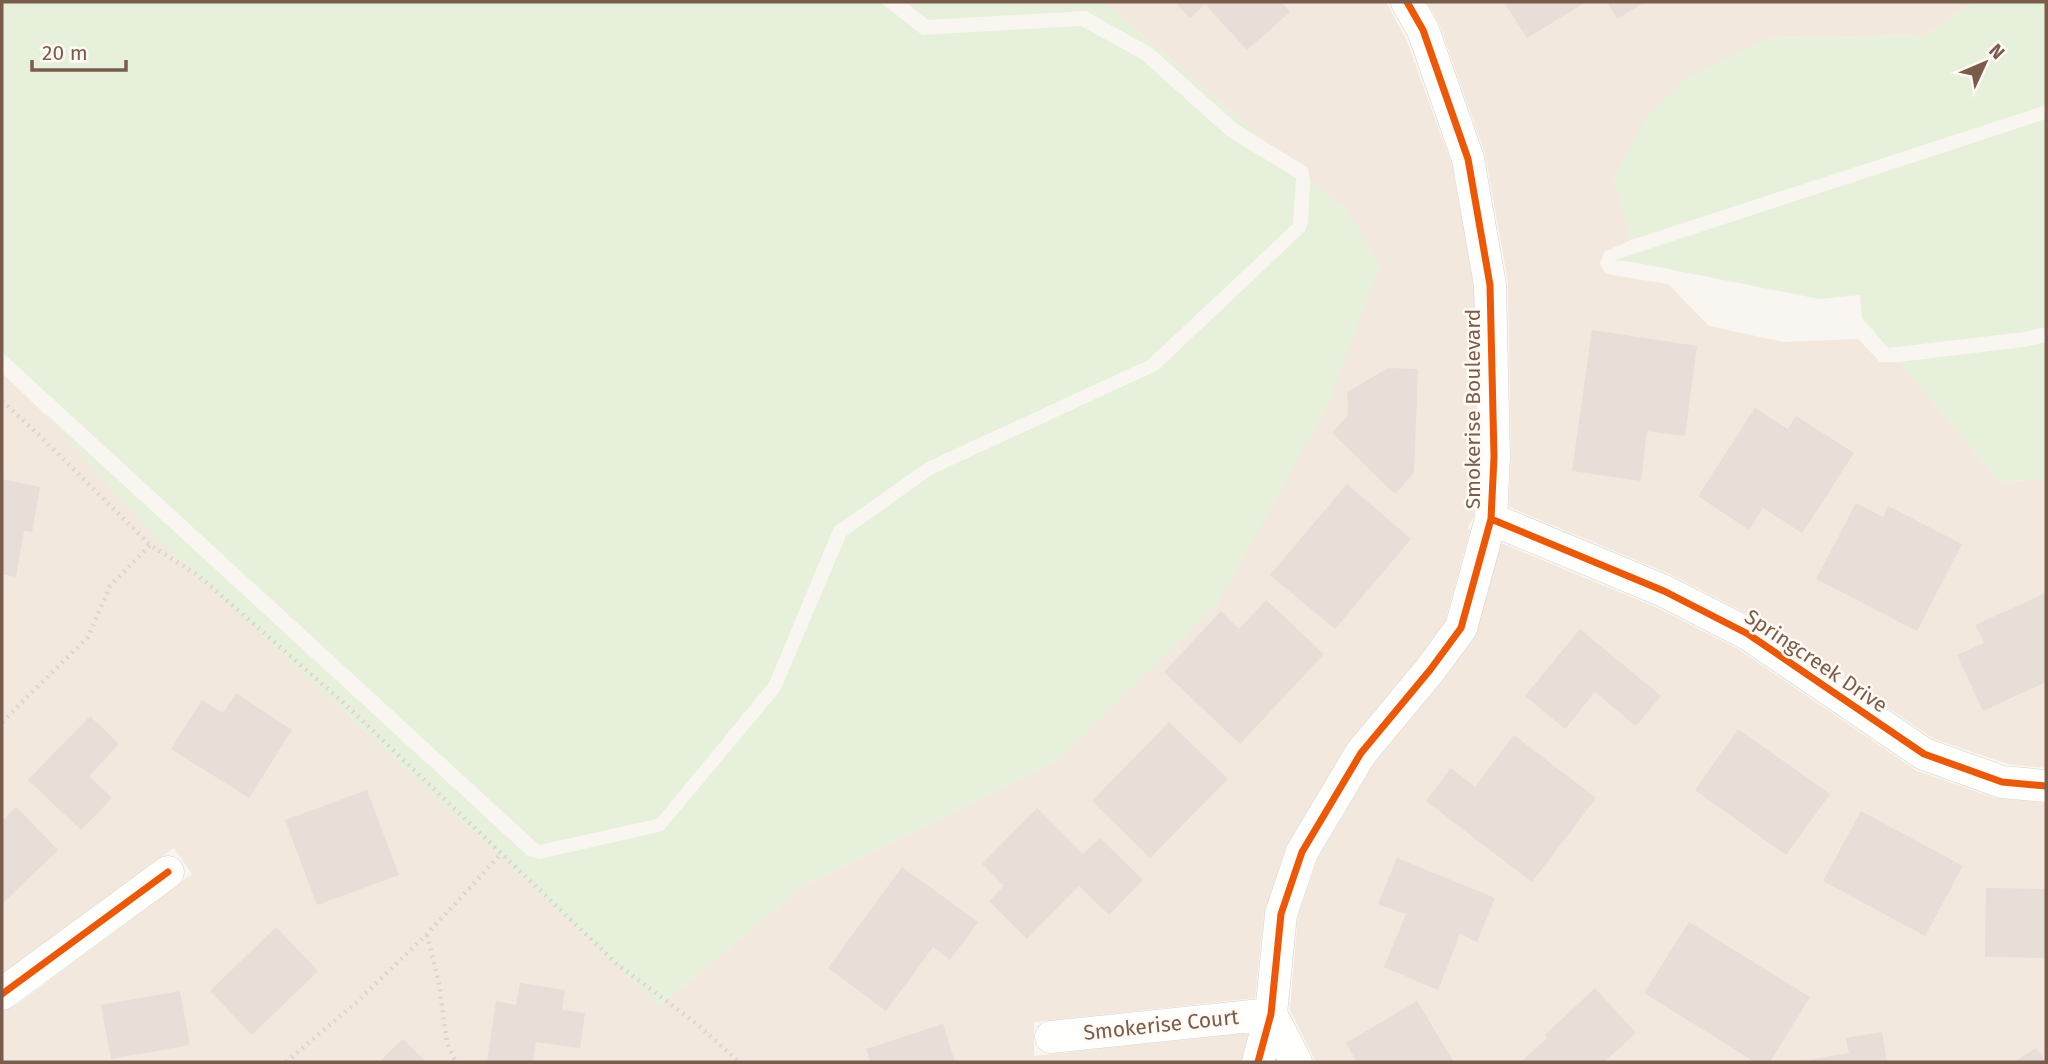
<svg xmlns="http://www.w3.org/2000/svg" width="2048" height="1064" font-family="'Fira Sans',sans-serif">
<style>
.residential{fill:#f2e8de}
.green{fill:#e7f0db}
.building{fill:#e6ded7}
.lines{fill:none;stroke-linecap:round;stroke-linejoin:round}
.minor-casing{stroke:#d7d1cb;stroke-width:33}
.path{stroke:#dcd5d0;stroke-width:4.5;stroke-dasharray:2 5;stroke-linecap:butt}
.minor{stroke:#fefefd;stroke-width:32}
.cycleway-casing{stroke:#fffaf3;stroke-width:11}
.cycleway{stroke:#e8590c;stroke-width:7}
.labels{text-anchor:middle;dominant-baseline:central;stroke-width:5;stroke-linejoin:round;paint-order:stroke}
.street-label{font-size:21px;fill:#7a5c4d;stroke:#fffaf3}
</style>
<rect width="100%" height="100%" fill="#f9f5f0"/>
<path class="residential" d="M1104,2h282l20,37 46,126 22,123 2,170 -2,59 -7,11 3,2 -25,92 -28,38 -69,83 -61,102 -23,69 -9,84 -221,24v34l215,-23 -8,29h-1239v-51l16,-7 174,-130 -18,-26 -172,128v-603l658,633 143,-120 251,-123 164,-160 132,-389 -40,-34 -2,-12 -42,-26z
M1427,2h548l-50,33 -157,3 -154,139 17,63 -27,12 -4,12 4,8 8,3 56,9 41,42 75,16 74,-3 22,23h19l101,120 46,-3v289l-38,-4 -74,-25 -177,-120 -85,-44 -163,-68 2,-53 -3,-172 -23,-128 -46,-131z
M1501,543l154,64 83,42 179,122 78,27 51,5v259h-730l-26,-52 8,-95 20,-57 57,-96 68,-82 31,-44z"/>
<path class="green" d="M2,2h878l42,33 159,-9 60,33 86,77 69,42 -3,46 -145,136 -221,102 -93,65 -65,156 -112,136 -118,26 -537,-493z
M906,2h198l162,140 -29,-18 -85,-76 -66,-37 -158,9z
M1975,2h71v103l-415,135 -17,-62 32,-61 41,-39 81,-40 157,-3z
M2046,119v208l-22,5 -136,16 -26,-30 -2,-23 -41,4 -181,-36 -23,-3z
M1310,180l40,34 30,52 -53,141 -109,196 -164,160 -251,123 -143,120 -510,-474 -106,-120 484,444 12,3 123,-28 117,-140 66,-155 87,-62 225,-104 147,-139 3,-8z
M2046,342v137l-46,3 -101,-120 125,-15z"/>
<path class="building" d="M1175,2h107l8,10 -43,38 -42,-46 -15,14z
M1504,2h82l-59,36z
M1607,2h38l-28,17z
M1592,330l105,16 -12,90 -38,-5 -6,50 -69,-10z
M1388,368l30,1 -4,104 -19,21 -63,-61 16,-18 -1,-23z
M1755,408l33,21 8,-13 58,37 -52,80 -39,-25 -14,22 -51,-34z
M2,479l38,8 -8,45 -8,-1 -8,46 -14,-3z
M1347,484l64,55 -76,90 -65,-54z
M1856,503l27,14 5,-11 74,38 -45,87 -101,-52z
M2046,593v89l-63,29 -26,-56 27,-12 -9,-18z
M1266,600l58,54 -84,90 -76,-72 57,-61 18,18z
M1580,629l81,67 -25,30 -41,-34 -30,37 -40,-33z
M236,693l56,37 -43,68 -78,-49 31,-49 21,13z
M90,716l29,28 -30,32 23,22 -31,32 -53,-50z
M1169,722l59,57 -78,79 -58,-57z
M1738,729l92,65 -44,61 -91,-65z
M1514,735l82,63 -64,84 -106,-81 25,-33 24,19z
M367,790l32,85 -82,30 -32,-85z
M16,807l42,43 -56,54v-83z
M1037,808l46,46 17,-16 43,42 -34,35 -30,-29 -52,53 -38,-38 15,-15 -22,-22z
M1861,811l102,55 -38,70 -102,-55z
M1397,858l98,40 -18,44 -17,-8 -22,56 -54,-23 22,-53 -28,-10z
M902,867l76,55 -28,38 -17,-13 -47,64 -58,-43z
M1986,888l60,1v69l-61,-1z
M1689,922l121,75 -40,65h-15l-111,-69z
M276,927l42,44 -66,64 -42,-44z
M520,983l45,7 -3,20 23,3 -5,35 -44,-6 -3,20h-46l9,-61 20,4z
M1595,988l41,45 -32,29h-79l-2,-2 24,-22 -2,-3z
M180,991l10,54 -79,14 -10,-54z
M1417,1001l37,61h-97l-11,-19z
M943,1024l12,38h-85l-4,-13z
M1882,1032l5,30h-90l52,-9 -3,-15z
M403,1039l23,23h-47z
M2036,1048l10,14h-32z"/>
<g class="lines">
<g class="minor-casing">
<path id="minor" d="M1491,519l173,72 84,43 176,120 78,28 44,4
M2,994l166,-122
M1271,1014l25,48
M1051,1037l220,-23
M1258,1062l13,-48 10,-100 21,-62 59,-99 69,-83 31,-42 30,-109 3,-62 -4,-172 -22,-126 -45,-129 -16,-28"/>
</g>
<path class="path" d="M2,401l38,35 110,109 49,31 146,128 272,260 80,60 42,38
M2,722l86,-85 22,-51 40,-41
M427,935l12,49 8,59 9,19
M286,1062l72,-61 69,-67 74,-80"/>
<use href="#minor" class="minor"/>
<g class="cycleway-casing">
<path id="cycleway" d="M1491,519l173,72 84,43 176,120 78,28 44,4
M2,994l166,-122
M1258,1062l13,-48 10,-100 21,-62 59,-99 69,-83 31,-42 30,-109 3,-62 -4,-172 -22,-126 -45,-129 -16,-28"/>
</g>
<use href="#cycleway" class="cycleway"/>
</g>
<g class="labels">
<g class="street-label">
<text transform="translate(1473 409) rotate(-90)">Smokerise Boulevard</text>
<text transform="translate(1816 661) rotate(34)">Springcreek Drive</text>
<text transform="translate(1161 1025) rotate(-6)">Smokerise Court</text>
</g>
</g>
<rect width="2048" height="1064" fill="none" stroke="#7a5c4d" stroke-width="7"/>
<g transform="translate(1985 63) rotate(46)" stroke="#fffaf3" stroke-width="5" paint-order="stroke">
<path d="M0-5L12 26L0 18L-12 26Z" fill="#7a5c4d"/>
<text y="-10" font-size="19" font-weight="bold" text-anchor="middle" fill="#7a5c4d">N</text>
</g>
<path d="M32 60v10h94v-10" fill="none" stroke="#7a5c4d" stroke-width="3.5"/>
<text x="42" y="60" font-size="21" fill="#7a5c4d" stroke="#fffaf3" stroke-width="5" paint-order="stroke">20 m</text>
</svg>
